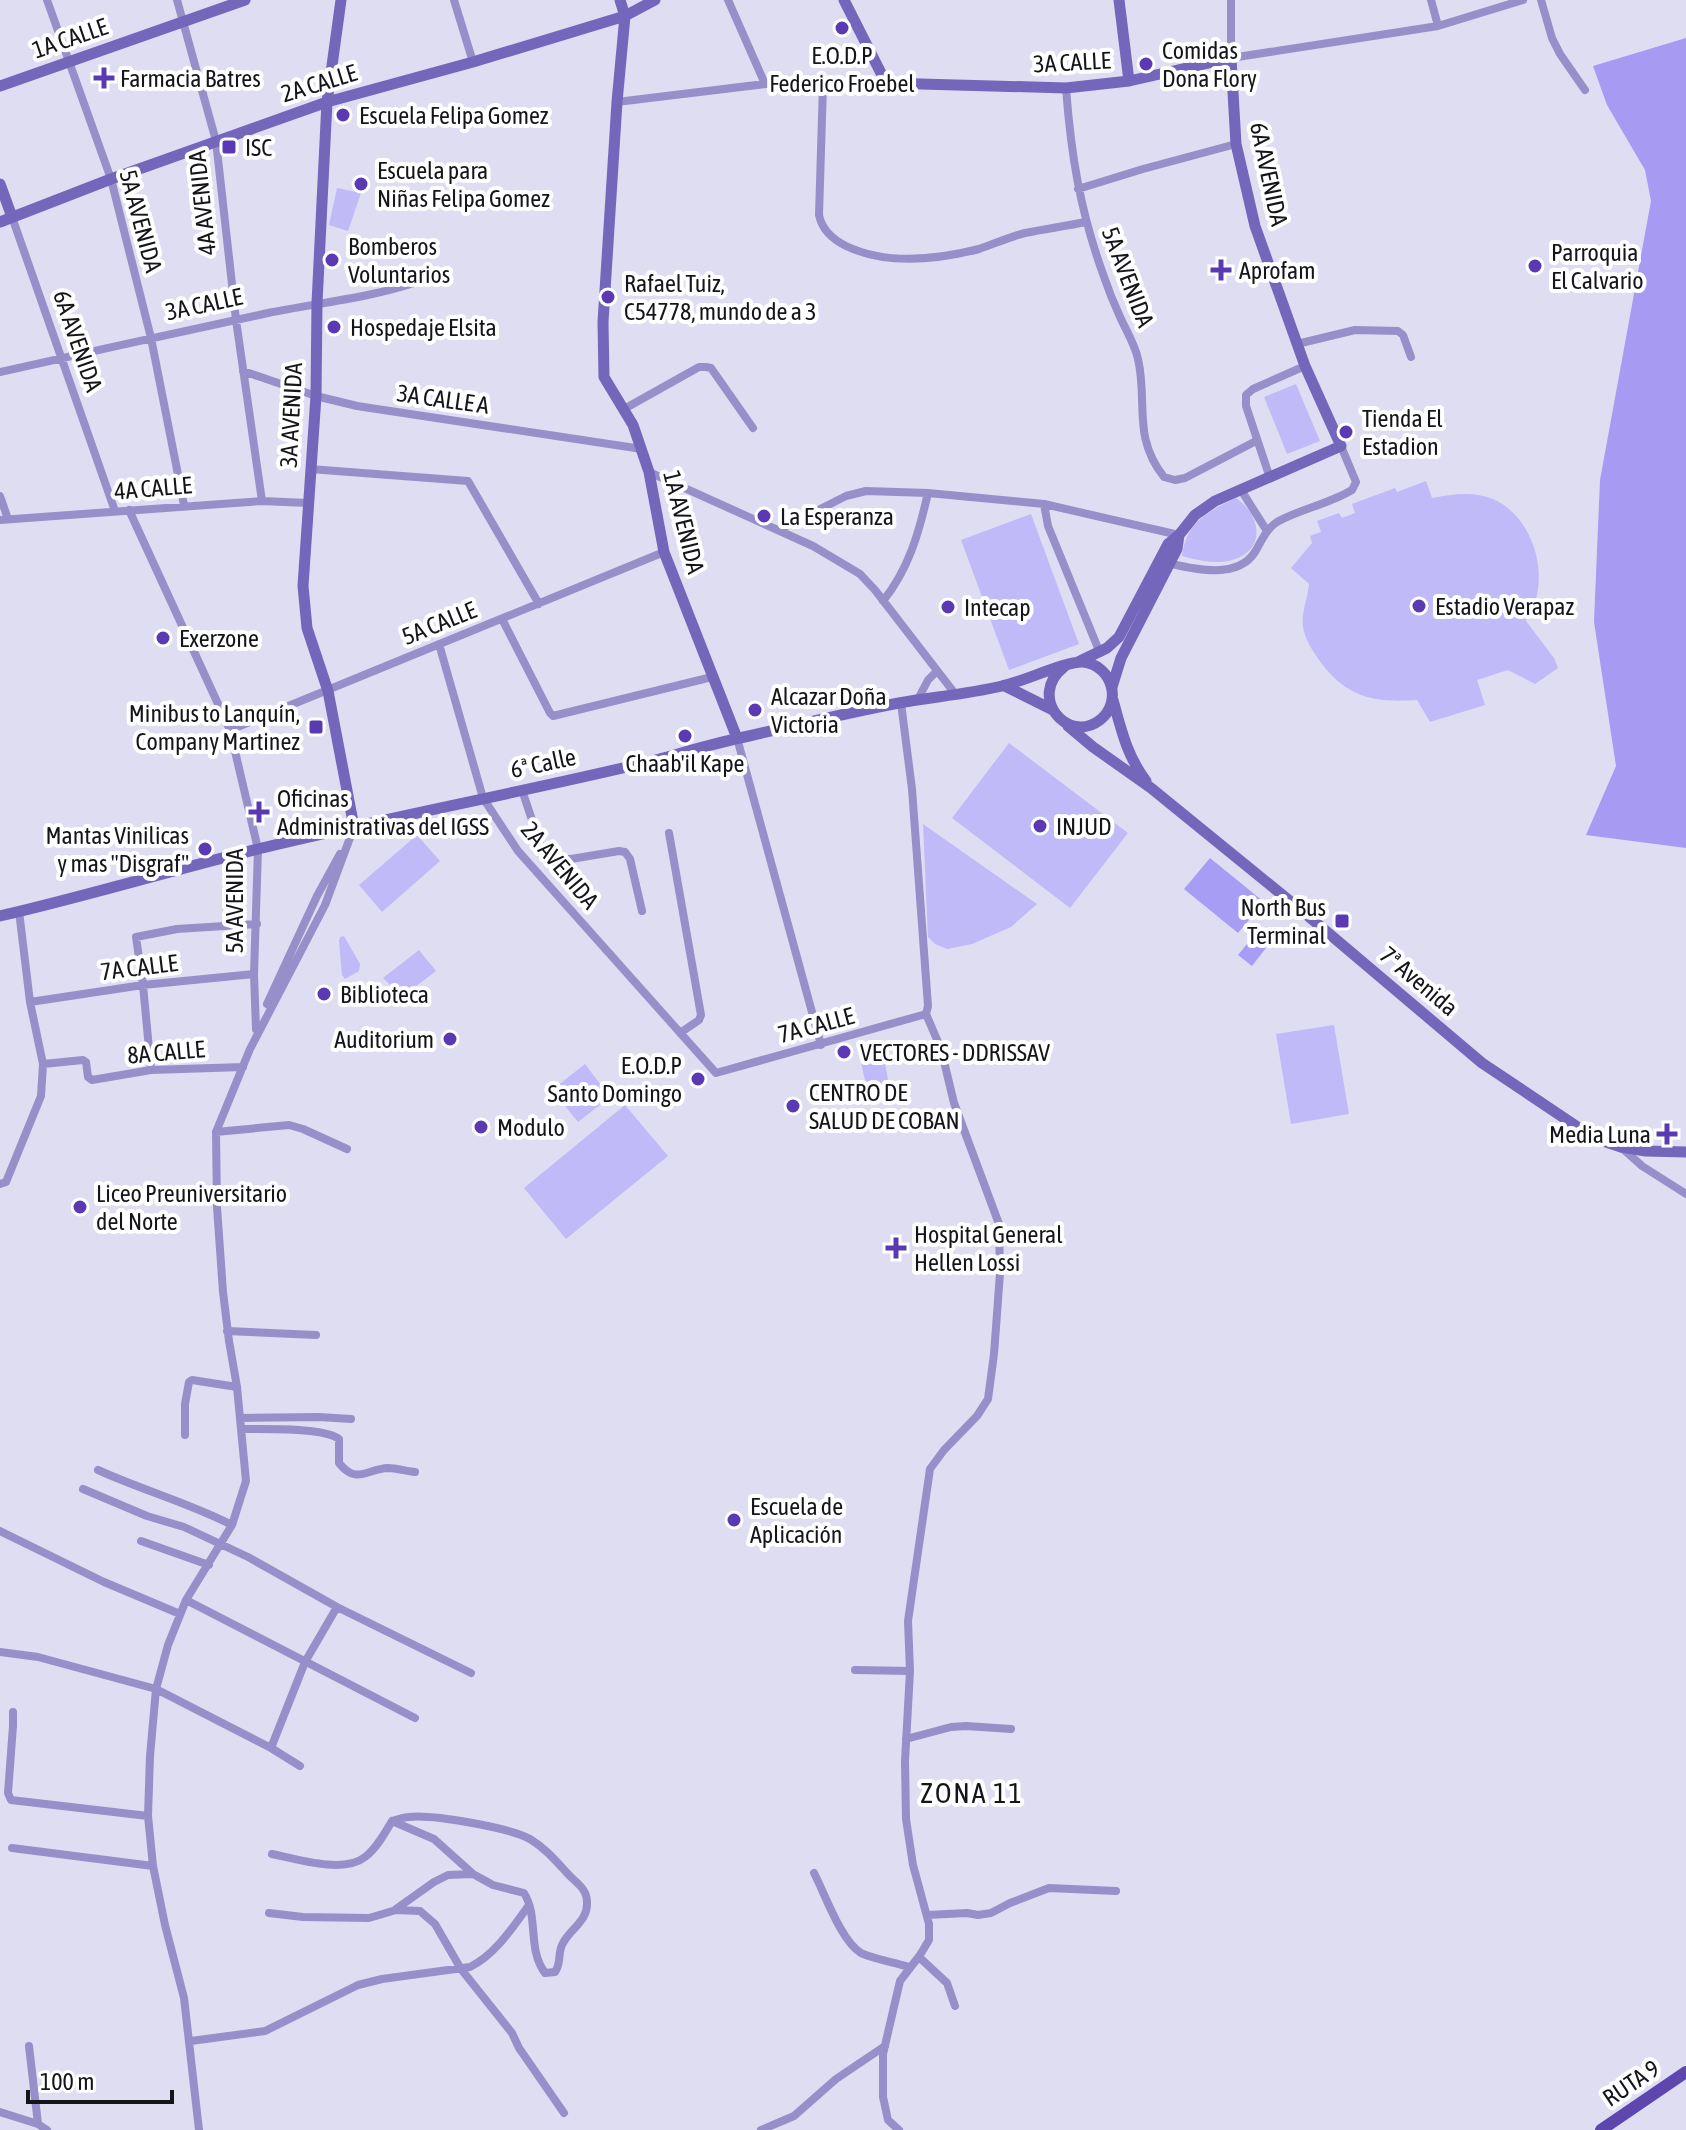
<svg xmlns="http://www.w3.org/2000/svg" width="1686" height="2130" font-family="'Asap Condensed',sans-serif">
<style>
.green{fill:#c0baf9}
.forest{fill:#a69af2}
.water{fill:#a89df5}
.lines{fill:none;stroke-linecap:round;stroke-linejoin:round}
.street{stroke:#968fc9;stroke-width:8}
.secondary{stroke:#7466ba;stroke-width:11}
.primary{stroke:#5d47ae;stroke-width:12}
.poi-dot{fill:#593ab2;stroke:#fff;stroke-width:3}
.labels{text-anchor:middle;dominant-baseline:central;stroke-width:8;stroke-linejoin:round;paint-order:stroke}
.street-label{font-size:24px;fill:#14141b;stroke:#fff}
.poi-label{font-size:24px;fill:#14141b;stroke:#fff;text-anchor:start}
.quarter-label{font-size:28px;letter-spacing:2px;fill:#14141b;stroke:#fff}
</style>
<rect width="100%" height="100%" fill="#deddf2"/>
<path class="green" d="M337,188l24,5 -13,38 -19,-6z
M1296,384l24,57 -33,13 -23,-57z
M1426,481l6,17c20,-4 42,-7 61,1 36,16 53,63 43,100 -2,7 -7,15 -10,22l28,37 4,10 -23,16 -27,-14 -31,10 8,25 -55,17 -13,-22c-43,3 -72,-3 -98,-40 -7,-10 -14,-21 -16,-33 -2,-15 5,-29 6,-43l-18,-16 21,-25 -2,-7 11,-4 -4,-11 22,-8 3,5 13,-5 -3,-9 43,-16 2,4z
M1236,498c25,17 31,52 -4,62 -15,5 -35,0 -50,-4 5,-35 25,-44 54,-58z
M1031,514l48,130 -70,26 -48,-130z
M1009,743l119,90 -58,75 -118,-90z
M923,824l114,80 -26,23 -39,17 -25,5 -12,-5 -7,-7z
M417,835l23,26 -58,51 -23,-27z
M344,936l16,28 -1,7 -14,8 -3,-4 -3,-34 1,-4z
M419,950l17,21 -34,26 -19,-19z
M1334,1025l15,89 -58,10 -15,-90z
M883,1053l7,37 -22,4 -8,-36z
M585,1064l25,33 -32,25 -26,-32z
M625,1105l43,51 -102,83 -42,-51z"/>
<path class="forest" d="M1686,38v810l-100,-13 30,-69 -22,-144 6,-142 51,-279 -6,-31 -38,-65 -14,-39z"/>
<path class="water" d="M1210,858l54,44 -26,31 -54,-44z
M1260,928l13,11 -21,27 -14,-11z"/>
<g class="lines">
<path class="street" d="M47,0l64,179 40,159 33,167
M177,0l39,141 20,179 26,181
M454,0l19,62
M728,0l37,84
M1231,0v58l207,-32 85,-26
M1431,0l7,26
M1541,0l11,38 8,16 25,36
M823,85l-4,130c3,15 13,24 27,31 40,19 90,14 133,3 15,-5 30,-12 46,-16 20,-4 41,-7 61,-11
M1066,88c5,67 14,122 37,186 5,15 11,30 18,45 6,13 14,26 17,40 10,43 -6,78 26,118l11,3 10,-2 71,-37
M617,102l148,-18 121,-1
M1078,189l65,-20 93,-25
M12,217l103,294
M1297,344l58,-14 43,1 5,4 8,22
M243,371l73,25 41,10 285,43
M0,372c89,-20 179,-40 268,-59 50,-10 101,-15 149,-31
M624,409l75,-42h7l5,1 42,60
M310,469l158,12 71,123
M649,472l164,74 47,28 15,16 81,105
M1270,478l-24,-72v-11l7,-6 52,-23
M1241,490l26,41
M0,496l8,23
M1044,504l4,22 52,127
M129,510l101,220 28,119 -4,125 2,55
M0,520l262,-19 46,2
M779,530l67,-34 20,-5 62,2 116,11 135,31
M1167,563c27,6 70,17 88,-11 6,-10 11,-23 22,-30 23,-13 52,-18 75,-32l4,-8 -15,-36
M883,601c26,-32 36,-69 45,-108
M502,619l48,94 3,3 159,-39
M439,644l44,154 35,53 198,222 210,-59
M917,701l11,-21 9,-9
M230,730l434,-178
M737,738l84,307
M522,790l18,54 11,14 20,1 48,-8 6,1 5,7 12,52
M669,833l32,182 -2,5 -19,13
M30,1002l113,-17 111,-11
M267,1004l50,-108 23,-42
M43,1064l40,-4 3,2 2,15 4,3 59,-10 92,-3
M151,1070l-8,-85 -7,-48 41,-8 80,-5
M216,1132l73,-7 14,4 44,20
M1622,1148l20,18 44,28
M0,1184l6,-2 35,-86 2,-32 -13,-62 -11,-91
M227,1331l89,4
M240,1418l79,-1 32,2
M241,1429c21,0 84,-2 98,10v24c17,22 28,6 49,5 8,0 18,3 27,4
M185,1435v-31l4,-22 3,-2 45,7
M98,1470c44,20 91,33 134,55
M83,1489l64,27 37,11 64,30 89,50 134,66
M0,1531l104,51 76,32
M141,1541l68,24
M186,1600l229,118
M0,1652l38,5 118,32 115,59 29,18
M855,1670l55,1
M13,1712v14l-5,67 3,7 137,16
M906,1739l45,-12 15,-1 45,3
M271,1748l34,-86 32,-55
M12,1848l141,18
M272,1854c24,5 72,20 93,3 11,-8 20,-24 27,-36 5,-1 11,-4 17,-4 23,-3 102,11 121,22 15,9 26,22 37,34 8,9 20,15 20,29 1,19 -16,26 -24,41 -6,10 -1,19 -8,29l-10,1c-18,-24 -6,-56 -21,-80l-31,-8 -20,-11 -39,-35 -42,-18
M814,1873c11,21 27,68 47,80 9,5 36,10 48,14
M396,1909l38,-27 14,-7 25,-1
M269,1913l34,4 66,1 27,-8 24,1 15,13 26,45 51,64 7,15 45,65
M927,1915l40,-2 11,2 13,-2 19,-10 39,-15 67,3
M919,1957l28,26 8,23
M191,2041l74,-10 93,-46 24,-6 88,-12c25,-12 43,-40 59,-62
M29,2046l9,78
M0,2112l38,12 9,6
M199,2130l-15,-132 -19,-73 -12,-59 -5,-50 2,-60 6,-67 12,-44 18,-45 46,-75 14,-44 -9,-94 -8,-46 -6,-49 -6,-85 -1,-75 34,-83 75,-144 29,-78
M761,2130l33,-14 42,-37 49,-33
M899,2130l-11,-10 -5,-23v-43l17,-73 20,-26 9,-15v-16l-16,-59 -7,-46 -1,-58 5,-90 -2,-50 22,-152 14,-19 33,-34 11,-17 6,-45 6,-81 -1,-49 -45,-121 -13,-54 -15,-35 2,-8 -16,-217 -11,-86"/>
<path class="secondary" d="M341,0l-14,102 -10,201 -1,93 -13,190 4,42 21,63 26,136
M620,0l5,16 -8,86 -14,220 1,55 29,48 16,47 15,80 73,186
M844,0l42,83 180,5 63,-7 102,-23 5,86 19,82 50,140 36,80 -126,55 -20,14 -16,20 -11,9 -49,93 -12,11 -29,14
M1119,0l10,81
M0,86l245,-86
M0,184l12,33
M0,222l111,-43 216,-77 146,-40 152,-46 30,-16
M1005,686l48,24
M1112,687l9,-29 56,-109 2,-14
M1113,700c8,29 14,56 33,81
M1068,726l25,21 58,41 156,127 175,148 112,75 27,9 25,4 40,1
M0,916c87,-20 172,-46 258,-67 127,-31 255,-55 382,-85 33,-8 67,-19 100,-26 53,-12 106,-25 159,-35 34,-6 69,-9 103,-17 21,-4 63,-25 81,-24 29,3 40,40 17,58 -33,25 -73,-24 -36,-53"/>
<path class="primary" d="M1601,2130l85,-58"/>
</g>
<g class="poi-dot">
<circle cx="842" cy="28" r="8"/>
<circle cx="1146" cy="64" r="8"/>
<path d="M100 66h8v8h8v8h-8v8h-8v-8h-8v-8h8z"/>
<circle cx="343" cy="115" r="8"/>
<rect x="221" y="139" width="16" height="16" rx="4"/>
<circle cx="361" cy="184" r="8"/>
<circle cx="332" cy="260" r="8"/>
<circle cx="1535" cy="266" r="8"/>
<path d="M1217 258h8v8h8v8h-8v8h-8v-8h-8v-8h8z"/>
<circle cx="608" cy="297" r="8"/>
<circle cx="334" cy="327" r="8"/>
<circle cx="1346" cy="432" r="8"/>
<circle cx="764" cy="516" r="8"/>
<circle cx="1419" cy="606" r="8"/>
<circle cx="948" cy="607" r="8"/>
<circle cx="163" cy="638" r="8"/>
<circle cx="755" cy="710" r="8"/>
<rect x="308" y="719" width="16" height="16" rx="4"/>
<circle cx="685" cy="736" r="8"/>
<path d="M255 800h8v8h8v8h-8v8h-8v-8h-8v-8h8z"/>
<circle cx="1040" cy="826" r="8"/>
<circle cx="205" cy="849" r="8"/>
<rect x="1334" y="913" width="16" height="16" rx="4"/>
<circle cx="324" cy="994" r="8"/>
<circle cx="450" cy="1039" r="8"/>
<circle cx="844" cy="1052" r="8"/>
<circle cx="698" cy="1079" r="8"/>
<circle cx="793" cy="1106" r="8"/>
<circle cx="481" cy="1127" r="8"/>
<path d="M1663 1122h8v8h8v8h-8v8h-8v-8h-8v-8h8z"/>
<circle cx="80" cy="1207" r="8"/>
<path d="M892 1236h8v8h8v8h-8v8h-8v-8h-8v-8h8z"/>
<circle cx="734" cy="1520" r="8"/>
</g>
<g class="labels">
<g class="street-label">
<text transform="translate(70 38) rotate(-19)">1A CALLE</text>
<text transform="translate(1072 62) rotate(-3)">3A CALLE</text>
<text transform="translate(319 83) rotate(-17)">2A CALLE</text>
<text transform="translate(1269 174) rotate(78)">6A AVENIDA</text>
<text transform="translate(202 203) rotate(-96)">4A AVENIDA</text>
<text transform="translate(141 221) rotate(75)">5A AVENIDA</text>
<text transform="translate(1128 277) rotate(69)">5A AVENIDA</text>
<text transform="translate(204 304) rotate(-12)">3A CALLE</text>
<text transform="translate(78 341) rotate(71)">6A AVENIDA</text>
<text transform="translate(443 399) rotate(8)">3A CALLE A</text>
<text transform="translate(291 415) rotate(-87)">3A AVENIDA</text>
<text transform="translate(153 488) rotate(-5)">4A CALLE</text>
<text transform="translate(684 522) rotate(76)">1A AVENIDA</text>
<text transform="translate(439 623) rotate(-22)">5A CALLE</text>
<text transform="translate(543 763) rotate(-12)">6ª Calle</text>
<text transform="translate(560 865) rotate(50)">2A AVENIDA</text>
<text transform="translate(234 901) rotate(-90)">5A AVENIDA</text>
<text transform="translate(139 967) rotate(-7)">7A CALLE</text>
<text transform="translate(1419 981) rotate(40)">7ª Avenida</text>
<text transform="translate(816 1025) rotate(-15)">7A CALLE</text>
<text transform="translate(166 1052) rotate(-5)">8A CALLE</text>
<text transform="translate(1631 2083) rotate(-34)">RUTA 9</text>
</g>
<g class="poi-label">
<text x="1162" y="50">Comidas<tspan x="1162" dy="28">Dona Flory</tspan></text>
<text x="842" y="55" text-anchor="middle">E.O.D.P<tspan x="842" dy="28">Federico Froebel</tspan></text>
<text x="120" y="78">Farmacia Batres</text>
<text x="359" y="115">Escuela Felipa Gomez</text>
<text x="245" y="147">ISC</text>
<text x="377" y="170">Escuela para<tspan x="377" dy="28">Niñas Felipa Gomez</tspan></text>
<text x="348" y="246">Bomberos<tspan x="348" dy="28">Voluntarios</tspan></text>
<text x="1551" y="252">Parroquia<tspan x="1551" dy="28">El Calvario</tspan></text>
<text x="1239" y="270">Aprofam</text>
<text x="624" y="283">Rafael Tuiz,<tspan x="624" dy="28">C54778, mundo de a 3</tspan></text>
<text x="350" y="327">Hospedaje Elsita</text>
<text x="1362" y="418">Tienda El<tspan x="1362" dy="28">Estadion</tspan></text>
<text x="780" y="516">La Esperanza</text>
<text x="1435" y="606">Estadio Verapaz</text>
<text x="964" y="607">Intecap</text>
<text x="179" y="638">Exerzone</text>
<text x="771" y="696">Alcazar Doña<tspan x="771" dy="28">Victoria</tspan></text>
<text x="300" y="713" text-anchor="end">Minibus to Lanquín,<tspan x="300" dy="28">Company Martinez</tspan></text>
<text x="685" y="763" text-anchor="middle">Chaab'il Kape</text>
<text x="277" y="798">Oficinas<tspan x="277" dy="28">Administrativas del IGSS</tspan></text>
<text x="1056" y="826">INJUD</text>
<text x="189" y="835" text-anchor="end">Mantas Vinilicas<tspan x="189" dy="28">y mas "Disgraf"</tspan></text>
<text x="1326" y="907" text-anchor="end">North Bus<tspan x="1326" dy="28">Terminal</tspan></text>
<text x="340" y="994">Biblioteca</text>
<text x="434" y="1039" text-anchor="end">Auditorium</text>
<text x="860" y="1052">VECTORES - DDRISSAV</text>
<text x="682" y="1065" text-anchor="end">E.O.D.P<tspan x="682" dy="28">Santo Domingo</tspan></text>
<text x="809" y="1092">CENTRO DE<tspan x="809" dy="28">SALUD DE COBAN</tspan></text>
<text x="497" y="1127">Modulo</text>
<text x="1651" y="1134" text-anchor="end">Media Luna</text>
<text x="96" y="1193">Liceo Preuniversitario<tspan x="96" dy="28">del Norte</tspan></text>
<text x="914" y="1234">Hospital General<tspan x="914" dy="28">Hellen Lossi</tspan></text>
<text x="750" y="1506">Escuela de<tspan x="750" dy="28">Aplicación</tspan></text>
</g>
<g class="quarter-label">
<text x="972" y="1793">ZONA 11</text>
</g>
</g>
<path d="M28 2090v12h144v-12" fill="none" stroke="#14141b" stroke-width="4"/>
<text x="40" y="2090" font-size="24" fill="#14141b" stroke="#ffffff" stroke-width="6" paint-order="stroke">100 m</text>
</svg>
